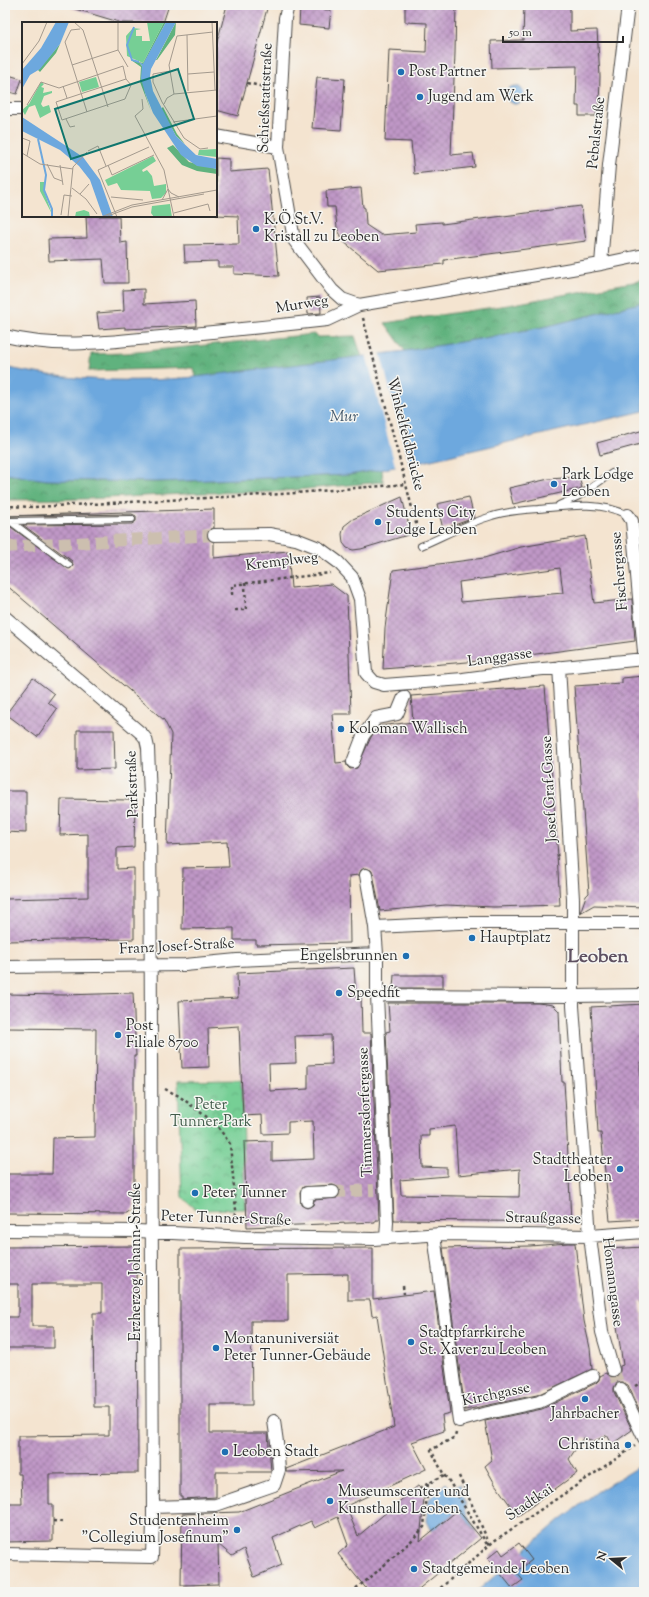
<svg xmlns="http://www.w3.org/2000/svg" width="649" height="1597" font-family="'Sorts Mill Goudy',serif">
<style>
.forest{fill:url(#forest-crowns);stroke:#466e54}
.park{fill:url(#park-crowns);stroke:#507d60}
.water{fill:#6da8de;stroke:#4c6a84}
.pier{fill:#f4e4d0}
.building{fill:url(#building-cross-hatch);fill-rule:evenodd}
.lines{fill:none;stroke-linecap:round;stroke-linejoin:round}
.street-tunnel{stroke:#ccbfaf;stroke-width:12;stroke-dasharray:12 6;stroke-linecap:butt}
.lane-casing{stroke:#494744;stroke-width:8}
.street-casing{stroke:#494744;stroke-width:14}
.path{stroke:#494744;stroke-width:2.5;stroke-dasharray:3 3;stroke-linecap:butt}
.lane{stroke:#fff;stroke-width:6}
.street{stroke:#fff;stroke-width:12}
.poi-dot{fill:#1f6fb2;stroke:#f6f6f2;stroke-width:1.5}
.labels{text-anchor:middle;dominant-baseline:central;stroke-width:3;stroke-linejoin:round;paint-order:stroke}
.poi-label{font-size:15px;fill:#2b2b2b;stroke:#f6f6f2;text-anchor:start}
.street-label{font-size:15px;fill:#2b2b2b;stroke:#f6f6f2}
.park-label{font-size:15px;fill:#425c4b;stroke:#f6f6f2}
.water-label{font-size:16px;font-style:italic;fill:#42576a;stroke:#f6f6f2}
.district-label{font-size:19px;font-weight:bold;fill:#5f5162;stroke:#f6f6f2}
.inset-river{fill:none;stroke:#6da8de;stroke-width:2}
.inset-road{fill:none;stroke:#a49a8e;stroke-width:1}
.view{fill:#0f766e;fill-opacity:0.15;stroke:#0f766e;stroke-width:2}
.inset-edge{fill:none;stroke:#2b2b2b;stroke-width:2}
</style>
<defs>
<pattern id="forest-crowns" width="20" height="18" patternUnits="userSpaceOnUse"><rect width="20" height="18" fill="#60b27e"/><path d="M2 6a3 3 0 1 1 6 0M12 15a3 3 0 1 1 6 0" fill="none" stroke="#4f9167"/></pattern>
<pattern id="park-crowns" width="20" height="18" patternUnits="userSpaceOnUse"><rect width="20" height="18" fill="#76cf95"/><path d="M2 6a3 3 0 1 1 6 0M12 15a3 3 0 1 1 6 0" fill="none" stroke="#61a87a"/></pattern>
<pattern id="building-cross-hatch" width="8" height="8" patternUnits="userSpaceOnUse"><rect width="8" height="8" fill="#c098c7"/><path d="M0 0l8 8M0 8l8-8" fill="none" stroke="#9c7ca2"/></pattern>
</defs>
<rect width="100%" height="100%" fill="#f6f6f2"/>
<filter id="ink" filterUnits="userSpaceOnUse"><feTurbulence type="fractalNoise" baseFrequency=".025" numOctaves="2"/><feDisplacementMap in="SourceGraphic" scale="8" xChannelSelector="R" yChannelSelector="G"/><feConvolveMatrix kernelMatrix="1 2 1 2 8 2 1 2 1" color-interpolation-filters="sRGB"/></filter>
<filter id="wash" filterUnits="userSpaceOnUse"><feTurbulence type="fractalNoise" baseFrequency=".012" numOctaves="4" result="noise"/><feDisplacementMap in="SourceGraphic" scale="16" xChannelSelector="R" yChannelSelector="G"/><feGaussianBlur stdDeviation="0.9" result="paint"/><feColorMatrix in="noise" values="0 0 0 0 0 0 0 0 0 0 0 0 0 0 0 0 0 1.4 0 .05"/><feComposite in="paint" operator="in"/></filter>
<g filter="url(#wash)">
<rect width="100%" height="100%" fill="#f4e4d0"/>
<path class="forest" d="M644,280v22l-96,24 -69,13 -74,12 -20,-28 123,-18z
M314,334l5,3 36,-1 7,21 -167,20 -2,-9 -104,3 2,-17 36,-1z
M382,469l1,13 -110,10 -70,1 -117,6 -81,1v-26l42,6 109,2 193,-7z"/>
<path class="park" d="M241,1080l4,129 -48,1 -15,-13 -4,-116z"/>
<path class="water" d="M506 95a9 9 0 1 1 18 0a9 9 0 1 1-18 0Z
M644,302v109l-226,52 -69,12 -193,7 -109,-2 -42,-6v-107c61,14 128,16 190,10l210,-26 74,-12 69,-13z
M644,1463v129h-168l84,-72 37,-28z
M446,1483l5,7 9,-6 6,21 -1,5 11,22 -18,-22 -26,21 -5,-10 2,-22z"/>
<path class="pier" d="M380,352l30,114 -14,3 -30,-115z"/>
<g id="blocks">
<path class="building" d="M73,5h96l-6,18h-41l-50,-15z
M227,5h41l-30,111 -22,-6v-64z
M405,5h51l-1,48 -4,102 22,-2 2,14 -61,7 -3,-32 -26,-1 4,-91 37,2 1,-29 -22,-1z
M524,5h46v26l27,-1 3,46 -1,31h-2l-1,9h-17v-10h-3l1,-40 -85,2 -1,-27 32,-1z
M300,8l31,2 -2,18 -30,-3z
M5,74l17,5 -5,15 -12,-3z
M317,77l28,2 -4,51 -29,-2z
M216,158l13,1v13l39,-3 11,107 -45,-2v-7h-16v-6l-33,1 -1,-17 55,-1 -1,-28 -22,-1z
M361,188l2,19 2,1 1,17 15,10 35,-3 -1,-8 27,-2v2l139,-18 5,35 -142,19v4l-66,6 -34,-28 -7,-14 -2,-21h-8l-1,-16z
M86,216h33l1,27 7,-1 1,41h-23l-2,-24 -54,2 -1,-22 39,-1z
M144,289v15l51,-3 1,25 -71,3v-2l-26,2 -2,-16 27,-2 -1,-21z
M320,297l1,16 -13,1 -1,-16z
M644,430v13l-44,12 -3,-12z
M579,477l3,11 -69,16 -4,-16 40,-9z
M402,497l9,37 -50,15 -8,1 -6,-2 -4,-5 -1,-9 2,-8 9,-7z
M469,497l5,21 -31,11 -6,-25z
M214,509v19l-4,1 -3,6 1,4 6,3v16l74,-7 3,37 40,-4 16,12 4,118h-19l4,49 10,-1 1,4 3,3 7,-1 14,-31 8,-11 34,-4 -2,-26 134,-10 13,170 -1,-2 3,51 -66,2 -48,-2 -66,6 -7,-38 -2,-3 -6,-2 -4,2 -2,5 -10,1 1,67 -94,2v-5h-22v-12l-52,1 1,-61 46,-1 -2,-25 -60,3 4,-111 -7,-14 -159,-136v-59h3l61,44 4,-3 -1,-5 -49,-36 109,-1 4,-3v-5l-4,-2 -124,2z
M585,536l9,67 38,-4 3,42 -144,19 -108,9 2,-41 8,-58 91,-12 37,-11zM560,568l3,25 -102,9 -2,-20z
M644,676v231l-50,-2 -14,8 6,-17 3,-3 -15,-207 48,-3v-5z
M33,678l21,16 -6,8 9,7 -20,28 -31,-23z
M77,730h37l1,39 -38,1z
M5,791h21v42l-21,-1z
M61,799l68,1 6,6 -1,41 -17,1v21l17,-1v71l-129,2v-42l83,-2v-63l-28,1z
M354,968l2,28 5,-1 1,38h9l8,187h-4v2l-128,5 -3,-85 28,-1v20l42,-2 -1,-38 -25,1v11l-25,1 -1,-19 -19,1 -4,-90 -31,2 1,39 -27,1 -3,-67 59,-3 -1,-25zM331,1035l1,29 -24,1v24l-38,2 -1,-27 27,-1 -1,-27zM333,1185l6,3 1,3 -3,7 -23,2 -1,5 -6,3 -6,-3 -1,-12 3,-6z
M394,975h49v13h-50z
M133,993l2,43 1,20h-2v152l-7,6 -122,-1v-39h47l1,-36 42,-1 1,-108 -91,-1v-34l59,1z
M388,1003h150l15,2 6,6 3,71h2l2,32 5,108 -177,-2 -8,-188 4,-1zM455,1126l3,49 62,-6 -1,28 -118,-2 -1,-15 47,-4v-8l-25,-1 -1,-31h8v-7z
M644,1004v58h-4l1,28 3,-1v130l-34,2 -9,-88h-3l-7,-126z
M568,1243h7l9,78 6,27 2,21 -55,26 -72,15 -22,-162 87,-2z
M137,1246l1,227 -89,1v30h4v37l-48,1v-38h17l-1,-30h-3v-38l91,-1v-28h-15l-1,-94h9v-29h-70v42h22v22h-49v-31h13v-33h-13v-37z
M644,1247v55l-4,-1 4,30v89l-16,-35 -6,-3h-5l-3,6v4l18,38 -20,14 -5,-9 -12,6 -12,-3 -14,21 8,14 -59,43 -23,-32 -10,-18 7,-6 -7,-39 57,-12 54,-26 3,-3 1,-4 6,-3 6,4 7,-2 1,-4v-5l3,-1 -10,-65 -5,-51z
M373,1248v51l61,-8 16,122 -8,2 2,16 -32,11 14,27 -10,5 -70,32 12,30 61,-51 5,13 -4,43 38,-31 23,28 -66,54h-46l-31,-38 10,-9 -10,-28 -23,11 -4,-7 -38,17 9,27 -28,12 -10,-28 -12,7 -14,-12 1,40 -38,1 1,-71 57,-2 103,-41 -56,1v-3l108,-42 -17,-112 -5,1 -2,-16h-22v-26l-60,1v46h-37l1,84h-42v28h58l3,39h-55v25l-34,2v-3h-2v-247z
M519,1543l13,17 -16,12 7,8 -11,8 -24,-30 11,-9 4,6z"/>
</g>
</g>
<g filter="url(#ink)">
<use href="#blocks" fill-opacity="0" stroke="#494744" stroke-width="1"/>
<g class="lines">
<path class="street-tunnel" d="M5,547l209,-12
M333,1192l41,-2
M613,1370l8,19"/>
<g class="lane-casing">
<path id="lane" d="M559,505l20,-9 33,-23
M5,520l5,1 59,44
M10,521l122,-2
M421,546c23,-10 47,-23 71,-30 15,-5 30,-6 46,-7 30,-3 62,-8 90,6"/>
</g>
<g class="street-casing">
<path id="street" d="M288,5l-3,13 -7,129 16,93 38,50 10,9 17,6
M5,109h18
M216,136l62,11
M601,264l8,-99 19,-160
M5,336c52,13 104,6 156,1 56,-5 111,-11 166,-17l32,-15 242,-41 43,-9
M628,515l4,6 12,131
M214,535l55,-1 27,5 23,9 19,14 14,15 8,22 6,74 8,9 10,3 79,-6 60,-8 121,-12
M5,617l137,117 4,5 2,9 2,49 3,724 -1,36 -147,-3
M559,667l14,232v107l17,230 12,96 11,38
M353,762l10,-26 13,-18 21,-4 7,-17
M366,875l9,52
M377,954l-2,-27 84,-4h185
M5,967l180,-2 52,-5 140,-6v41l10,227 -1,16 -12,1 -129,-2 -107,-6 -133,-1
M377,995l196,1 71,-1
M307,1201v-8l26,-1
M434,1235l25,186 24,-7 56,-12 54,-26
M386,1238l55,-4 149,2 54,-4
M621,1389l23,49
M153,1507l63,-2 58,-20 5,-15 -2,-28 -3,-21"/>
</g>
<path class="path" d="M247,83l22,5
M363,318l56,217
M5,506l29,1 248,-13 124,-10
M232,595v-10l98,-12
M235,610h11l-1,-27
M165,1089l14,7 37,28 14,20 6,66 -1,12
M403,1286l1,8
M635,1386l9,-5
M456,1433l-1,4 -24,13 13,25 5,6 39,65
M459,1476l31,69
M420,1488l24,-13
M53,1521l10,1
M351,1592l20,-15 39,-35 14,-15 4,-44
M436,1592l58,-51 141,-95"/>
<use href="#lane" class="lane"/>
<use href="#street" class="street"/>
</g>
</g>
<g class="poi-dot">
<circle cx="401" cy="72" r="4"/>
<circle cx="420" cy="97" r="4"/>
<circle cx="256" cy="229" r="4"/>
<circle cx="554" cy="484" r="4"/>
<circle cx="378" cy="522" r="4"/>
<circle cx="341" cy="729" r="4"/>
<circle cx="472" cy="938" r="4"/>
<circle cx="406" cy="956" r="4"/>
<circle cx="339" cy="993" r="4"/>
<circle cx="118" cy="1035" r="4"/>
<circle cx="620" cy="1169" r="4"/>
<circle cx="195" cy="1193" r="4"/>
<circle cx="411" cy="1342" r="4"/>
<circle cx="216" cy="1348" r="4"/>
<circle cx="585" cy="1399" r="4"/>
<circle cx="628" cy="1445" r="4"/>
<circle cx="225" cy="1452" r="4"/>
<circle cx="330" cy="1501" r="4"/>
<circle cx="237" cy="1530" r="4"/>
<circle cx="414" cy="1569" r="4"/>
</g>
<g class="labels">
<g class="poi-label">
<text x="409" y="72">Post Partner</text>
<text x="428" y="97">Jugend am Werk</text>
<text x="264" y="220">K.Ö.St.V.<tspan x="264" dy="17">Kristall zu Leoben</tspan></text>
<text x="562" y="475">Park Lodge<tspan x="562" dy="17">Leoben</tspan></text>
<text x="386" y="513">Students City<tspan x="386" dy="17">Lodge Leoben</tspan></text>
<text x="349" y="729">Koloman Wallisch</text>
<text x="480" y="938">Hauptplatz</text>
<text x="398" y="956" text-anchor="end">Engelsbrunnen</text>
<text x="347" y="993">Speedfit</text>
<text x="126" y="1026">Post<tspan x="126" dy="17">Filiale 8700</tspan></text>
<text x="612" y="1160" text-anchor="end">Stadttheater<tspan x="612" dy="17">Leoben</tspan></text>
<text x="203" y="1193">Peter Tunner</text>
<text x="419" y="1333">Stadtpfarrkirche<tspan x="419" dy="17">St. Xaver zu Leoben</tspan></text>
<text x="224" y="1339">Montanuniversiät<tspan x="224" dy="17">Peter Tunner-Gebäude</tspan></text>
<text x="585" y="1414" text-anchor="middle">Jahrbacher</text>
<text x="620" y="1445" text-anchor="end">Christina</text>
<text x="233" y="1452">Leoben Stadt</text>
<text x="338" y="1492">Museumscenter und<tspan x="338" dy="17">Kunsthalle Leoben</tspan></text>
<text x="229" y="1521" text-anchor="end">Studentenheim<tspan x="229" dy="17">"Collegium Josefinum"</tspan></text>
<text x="422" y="1569">Stadtgemeinde Leoben</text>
</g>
<g class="street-label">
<text transform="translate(266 98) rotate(-88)">Schießstattstraße</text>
<text transform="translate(597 133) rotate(-84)">Pebalstraße</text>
<text transform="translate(302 305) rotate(-9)">Murweg</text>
<text transform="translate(405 434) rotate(76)">Winkelfeldbrücke</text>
<text transform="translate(282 562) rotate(-7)">Kremplweg</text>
<text transform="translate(620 571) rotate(-95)">Fischergasse</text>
<text transform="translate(500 658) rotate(-8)">Langgasse</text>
<text transform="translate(133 784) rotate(-92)">Parkstraße</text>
<text transform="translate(550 789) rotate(-93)">Josef Graf-Gasse</text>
<text transform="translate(177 947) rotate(-3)">Franz Josef-Straße</text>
<text transform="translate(366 1112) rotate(-92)">Timmersdorfergasse</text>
<text transform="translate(226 1219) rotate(2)">Peter Tunner-Straße</text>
<text transform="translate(543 1219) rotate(1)">Straußgasse</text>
<text transform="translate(136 1262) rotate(-90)">Erzherzog Johann-Straße</text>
<text transform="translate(612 1282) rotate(83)">Homanngasse</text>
<text transform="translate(496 1395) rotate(-12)">Kirchgasse</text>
<text transform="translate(530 1503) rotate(-34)">Stadtkai</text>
</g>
<g class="park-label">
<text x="211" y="1105">Peter<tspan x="211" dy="17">Tunner-Park</tspan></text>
</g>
<g class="water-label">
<text x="344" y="417">Mur</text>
</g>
<g class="district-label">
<text x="598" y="957">Leoben</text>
</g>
</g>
<g transform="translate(22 22)">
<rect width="195" height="195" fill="#f4e4d0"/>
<path d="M19,60l3,2 -3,3 3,1 -1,5 9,-2v2l-8,3 -3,8 2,3 6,-2 2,7 -11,6 -5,-13 -6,2 -4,8 -3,-5 7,-6zM195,127v8l-19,-2 1,-5zM18,160h5l-1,9 8,23 -12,-23zM148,182l2,13h-18l-3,-4 1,-7zM62,188l5,2 1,5h-15l1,-5z" fill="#76cf95"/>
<path d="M48,0l-14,31 -16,19 -2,-2 22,-26zM142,0h2l-23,43 -4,-3 3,4 3,27 6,18 -11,-29 1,-15 -10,-7 12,3zM154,0l-1,13 -18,25h-1zM141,85l14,27 8,10 -9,-8 -15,-27zM151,123l16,17 28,7v5l-20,-3 -15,-6 -15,-17z" fill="#60b27e"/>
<path d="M125,0h17l-21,41 -16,-7 -1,-20 7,-8 8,1 -5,1v6h6v5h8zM74,55l3,10 -17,5 -3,-10zM131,134l3,5 -14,9 1,2 4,-2 5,6 2,10 12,-2v9l-5,5 -9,1 -2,-8 -29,-1 -4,-7 -9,3 -3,-6z" fill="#76cf95"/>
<path d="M34,0h13l-9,22 -20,25 -10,6 -8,14v-19l19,-22zM144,0h10l-25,47 -1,7 3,15 23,45 20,19 21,4v10l-20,-3 -16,-11 -28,-42 -8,-20 -4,-15 1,-12 -3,-4 4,2zM0,95l61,40 17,23 13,37h-10l-13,-37 -11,-14 -19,-16 -38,-19z" fill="#6da8de"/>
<path class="inset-river" d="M112,5l-7,18 5,15 7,2M16,117l8,36 -2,15 8,19v8"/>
<path class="inset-road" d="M52,0l9,8 25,77M96,0v28l10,17M190,0l3,68M58,7l-9,1 -6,12 22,70M165,13l1,56M0,42l17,-23 8,-19M50,43l46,-15M101,44l3,13M148,49l-17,3v8l9,20 22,36 16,11 8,-1M166,52l26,-2M104,57l5,6 -6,14 -63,21 -6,-18zM41,64l4,12M152,72l-5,-29 8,-29 36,-4M120,77l1,10 -8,7 29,54 10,47M142,82l3,-6 7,-4 43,-4M5,83l14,-23 18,6 64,-22M44,97l4,8 5,-1M151,100l44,-6M0,116l8,3 -3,15M66,129l10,-5 8,20M0,131l18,11 33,5M25,142l7,14 8,3M38,143l3,20M86,143l4,10 42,-20M50,166l14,11 11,15M146,167l3,4 8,4M58,172l9,-10M89,175l32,3M140,178l6,-11M152,191l34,-9 2,7M39,193l3,-20 8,1M46,195l5,-50 14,-15M79,195l31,-12 85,-15M83,195l27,-10 72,-13M95,195l-19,-47 51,-23"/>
<path class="view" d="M156,47l16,50 -123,40 -16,-50z"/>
<rect width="195" height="195" class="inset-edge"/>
</g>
<rect width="649" height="1597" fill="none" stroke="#f6f6f2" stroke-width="20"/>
<g transform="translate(611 1559) rotate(288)" stroke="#f6f6f2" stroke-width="3" paint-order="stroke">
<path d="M0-3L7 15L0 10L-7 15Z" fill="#2b2b2b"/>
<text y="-6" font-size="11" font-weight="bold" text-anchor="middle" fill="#2b2b2b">N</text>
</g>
<path d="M503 36v6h120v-6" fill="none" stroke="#2b2b2b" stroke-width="2"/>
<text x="509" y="36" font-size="12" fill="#2b2b2b" stroke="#f6f6f2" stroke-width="3" paint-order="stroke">50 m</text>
</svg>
